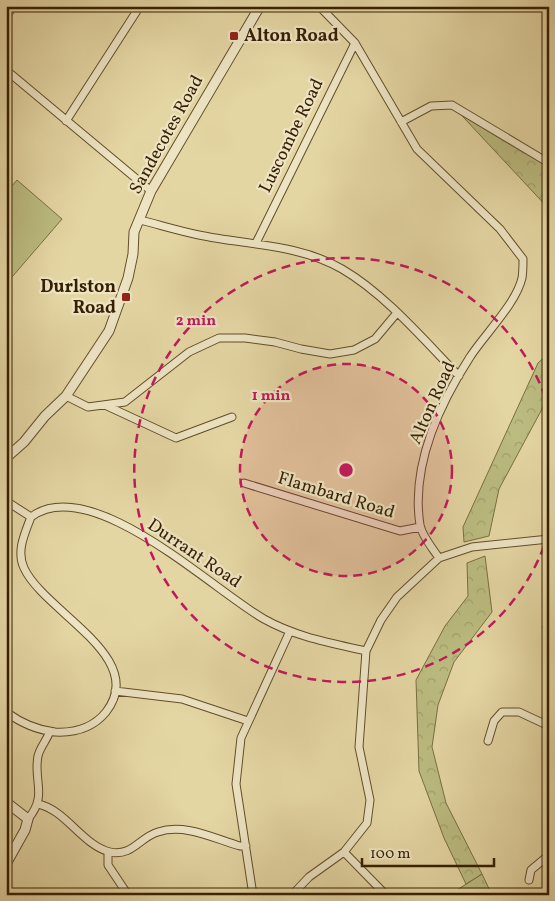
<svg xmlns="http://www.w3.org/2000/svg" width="555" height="901" font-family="Vollkorn,serif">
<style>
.grass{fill:url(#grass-tufts);stroke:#796e41}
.forest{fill:url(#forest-crowns);stroke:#796e41}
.pitch{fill:#bbbc80;stroke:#796e41}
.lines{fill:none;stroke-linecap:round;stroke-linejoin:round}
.minor-casing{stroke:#624d2a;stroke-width:9}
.tertiary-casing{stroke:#624d2a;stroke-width:11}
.minor{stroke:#ede4c3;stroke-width:7}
.tertiary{stroke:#ede4c3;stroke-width:9}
.ring{fill:none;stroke:#c2185b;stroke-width:2.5;stroke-dasharray:9 6}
.poi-dot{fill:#8f2418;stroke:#ede4c3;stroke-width:2}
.labels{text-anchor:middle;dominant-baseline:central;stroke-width:4.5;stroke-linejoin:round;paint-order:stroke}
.poi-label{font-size:18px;font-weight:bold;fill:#371f02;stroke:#ede4c3;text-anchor:start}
.street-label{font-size:18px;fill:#371f02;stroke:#ede4c3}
.centre{fill:#c2185b;stroke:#ede4c3;stroke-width:2.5}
.ring-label{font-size:15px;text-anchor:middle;font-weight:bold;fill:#c2185b;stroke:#ede4c3;stroke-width:4.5;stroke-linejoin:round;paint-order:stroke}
</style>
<defs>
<pattern id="grass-tufts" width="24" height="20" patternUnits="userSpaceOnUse" patternTransform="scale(1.25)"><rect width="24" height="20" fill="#bbbc80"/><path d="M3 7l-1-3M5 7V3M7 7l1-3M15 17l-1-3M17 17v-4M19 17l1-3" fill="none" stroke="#a1a16d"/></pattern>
<pattern id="forest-crowns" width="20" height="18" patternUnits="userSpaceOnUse" patternTransform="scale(1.25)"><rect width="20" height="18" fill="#bbbc80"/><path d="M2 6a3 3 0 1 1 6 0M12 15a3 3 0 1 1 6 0" fill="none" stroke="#a1a16d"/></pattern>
</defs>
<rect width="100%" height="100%" fill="#e4d6a3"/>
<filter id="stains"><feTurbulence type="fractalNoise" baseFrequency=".004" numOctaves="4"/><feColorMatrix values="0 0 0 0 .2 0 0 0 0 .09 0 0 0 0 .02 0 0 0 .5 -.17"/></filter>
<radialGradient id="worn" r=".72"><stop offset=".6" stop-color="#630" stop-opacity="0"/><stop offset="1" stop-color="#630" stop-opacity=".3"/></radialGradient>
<path class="grass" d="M482,874l10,21h-35v-5z"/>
<path class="forest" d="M452,105l97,58v46z
M549,353v43l-50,93 -10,47 -25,6 -1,-15 75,-164z
M485,556l7,56 -38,50 -16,43 -6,42 14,56 36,71 -16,10 -22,-46 -25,-67 -3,-91 29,-54 23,-30 -1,-33z"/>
<path class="pitch" d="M17,180l45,39 -56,65v-91z"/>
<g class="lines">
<g class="minor-casing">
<path id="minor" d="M319,6l36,37 62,106 83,80 23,30c0,7 0,13 -1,19 -6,26 -38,57 -52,79 -31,48 -59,110 -50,168 2,11 13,24 19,33
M6,16l8,-10
M6,70l145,121
M66,121l74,-115
M401,122l30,-16 21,-1 97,58
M140,220c20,5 39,11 59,15 47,10 100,9 143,34 43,25 82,71 117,107
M256,243l99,-200
M66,396l22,11 37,-5 64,-50 30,-14h26l30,4 26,7 29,5 24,-4 21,-11 21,-25
M107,406l69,32 56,-21
M244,483l156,48 20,-4
M6,501l25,16c60,-45 183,74 233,102 32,18 67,24 102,32
M547,627l2,1
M115,691l67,8 66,22
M6,712c15,11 30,18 49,20 19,1 38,-4 51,-20 43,-55 -62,-100 -82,-144 -8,-17 1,-35 7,-51
M488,741l6,-20 8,-9h17l30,14
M38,804c28,6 44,41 72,48 22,5 30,-15 48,-20 27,-9 57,7 82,14h6
M28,819c20,-24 5,-38 10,-63 2,-9 9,-16 12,-25
M108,852v13l20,30
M344,852l42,43
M529,880l2,-10 18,-15
M253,895l-17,-111 5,-46 49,-107
M292,895l17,-18 35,-25 23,-29 3,-23 -11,-53 7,-96 15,-31 16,-23 42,-39 33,-11 77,-8"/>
</g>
<g class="tertiary-casing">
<path id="tertiary" d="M6,458l18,-16 21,-26 21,-20 43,-65 19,-53 5,-24 1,-22 17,-41 109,-185
M6,802l22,17 -3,11 -19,34"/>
</g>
<use href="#minor" class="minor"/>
<use href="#tertiary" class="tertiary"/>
</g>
<circle cx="346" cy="470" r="106" fill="#c2185b" fill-opacity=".12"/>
<g class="ring">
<circle cx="346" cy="470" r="106"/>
<path d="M549 532A212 212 0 1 1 549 408"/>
</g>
<g class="poi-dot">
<rect x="229" y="31" width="10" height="10" rx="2.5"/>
<rect x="121" y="292" width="10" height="10" rx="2.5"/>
</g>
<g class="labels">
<g class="poi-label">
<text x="244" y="36">Alton Road</text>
<text x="116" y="287" text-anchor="end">Durlston<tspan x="116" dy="21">Road</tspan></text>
</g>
<g class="street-label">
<text transform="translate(167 135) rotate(-61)">Sandecotes Road</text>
<text transform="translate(292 136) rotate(-64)">Luscombe Road</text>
<text transform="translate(433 403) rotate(-66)">Alton Road</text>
<text transform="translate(336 496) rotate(17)">Flambard Road</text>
<text transform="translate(194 554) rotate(34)">Durrant Road</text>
</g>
</g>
<circle cx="346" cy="470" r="8" class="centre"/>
<g class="ring-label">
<text x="196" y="325">2 min</text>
<text x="271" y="400">1 min</text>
</g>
<rect width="555" height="901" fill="none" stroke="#e4d6a3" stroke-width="25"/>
<rect x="8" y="8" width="540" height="886" fill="none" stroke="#371f02" stroke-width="2.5"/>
<rect x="12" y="12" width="530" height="876" fill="none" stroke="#371f02"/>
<path d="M362 858v8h132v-8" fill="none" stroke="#371f02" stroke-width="2.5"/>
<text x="370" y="858" font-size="15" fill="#371f02" stroke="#ede4c3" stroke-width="4" paint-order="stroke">100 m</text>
<rect width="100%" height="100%" filter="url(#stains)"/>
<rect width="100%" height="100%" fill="url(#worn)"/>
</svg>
